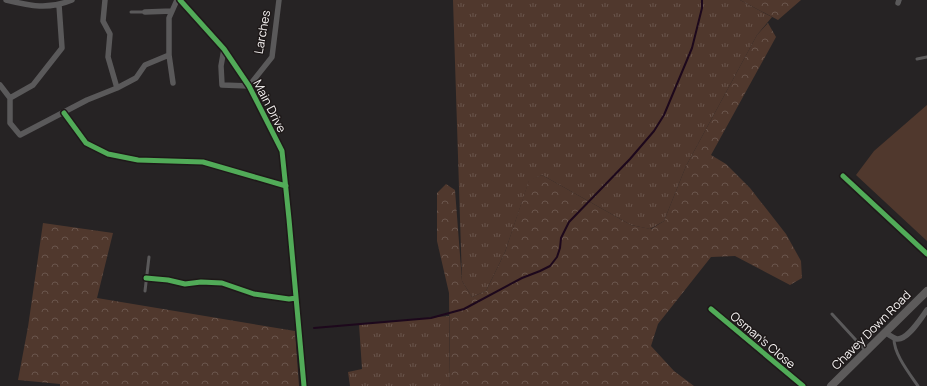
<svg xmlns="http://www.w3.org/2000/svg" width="927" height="386" font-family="Manrope,sans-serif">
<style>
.grass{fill:url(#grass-tufts)}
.forest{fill:url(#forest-crowns)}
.park{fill:#50382d}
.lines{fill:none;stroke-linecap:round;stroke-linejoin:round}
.stream{stroke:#1d081c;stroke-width:2}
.lane{stroke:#5a595a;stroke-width:3}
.street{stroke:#5a595a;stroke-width:5.5}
.secondary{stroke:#5d5b5b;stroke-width:8}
.cycleway-casing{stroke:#1e1919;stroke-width:8}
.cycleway{stroke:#51ab58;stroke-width:5}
.labels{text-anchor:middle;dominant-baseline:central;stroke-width:3;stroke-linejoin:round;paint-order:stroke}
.street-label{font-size:12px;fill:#f7f4f4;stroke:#1e1919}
</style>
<defs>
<pattern id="grass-tufts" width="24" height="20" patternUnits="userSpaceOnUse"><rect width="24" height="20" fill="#50382d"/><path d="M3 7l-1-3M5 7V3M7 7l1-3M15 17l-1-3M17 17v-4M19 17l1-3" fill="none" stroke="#6a554c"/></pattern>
<pattern id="forest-crowns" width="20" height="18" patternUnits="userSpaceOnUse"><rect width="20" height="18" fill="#50382d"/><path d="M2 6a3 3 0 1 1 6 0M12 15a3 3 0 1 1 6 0" fill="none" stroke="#6a554c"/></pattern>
</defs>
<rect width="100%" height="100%" fill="#262324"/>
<path class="grass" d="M453,0h287l32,17 -15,18 -71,131 -22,55 -14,8 -19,-4 -89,-50 -13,6 -24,71 -19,39 -14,6 -10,-16z
M449,316l1,70h-100l-2,-14 14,-3 -3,-45z"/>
<path class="forest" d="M740,0h61l-23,20z
M768,23l8,14 -65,118 15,9 24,24 36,46 15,27 1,17 -12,7 -55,-29 -24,1 -53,67 -7,22 23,25 20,15h-244l-1,-93 -12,-52v-48l9,-9 9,6 7,91 10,16 14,-6 19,-39 24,-72 13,-5 89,50 20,4 13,-8 22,-55 71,-131z
M43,223l70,10 -16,65 198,33 4,55h-239v-2l-42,-4 10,-53z"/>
<path class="park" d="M927,105v136l-71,-66 18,-24z"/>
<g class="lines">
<path class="stream" d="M314,328l117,-10 33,-9 58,-31 18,-7 10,-5 7,-9 3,-9 1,-10 8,-16 61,-63 24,-28 10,-16 28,-67 10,-40v-8"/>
<path class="lane" d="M131,12h14
M917,59l10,-2
M145,291l4,-34
M832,314l34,37
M894,337c-1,16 15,36 24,49"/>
<path class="street" d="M6,0c25,6 42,10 66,0
M105,0l-2,21 7,13 -2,23 9,31
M180,0l44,49 25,37 33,65 7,68 15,167
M898,3l1,-3
M145,12l27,-1
M224,49l-3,17 1,19 27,1 23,-29 7,-57
M173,83l-4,-28v-37l8,-18
M0,85l10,13v25l10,12 67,-35 30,-12 19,-10 9,-13 24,-10
M10,98l23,-13 29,-37 -3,-43
M64,113l22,30 22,11 30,6 65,2 83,24
M843,176l84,78
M146,278l22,2 17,4 16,-2 21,1 32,11 35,5 7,-1
M711,309l92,77
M885,332c3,2 8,6 12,7 11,1 24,-21 30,-29"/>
<path class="secondary" d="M831,386l96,-95"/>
<g class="cycleway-casing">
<path id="cycleway" d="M180,0l44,49 25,37 33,65 7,68 15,167
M64,113l22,30 22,11 30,6 65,2 83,24
M843,176l84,78
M146,278l22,2 17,4 16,-2 21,1 32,11 35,5 7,-1
M711,309l92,77"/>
</g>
<use href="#cycleway" class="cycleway"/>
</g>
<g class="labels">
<g class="street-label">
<text transform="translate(262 32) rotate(-80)">Larches</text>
<text transform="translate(270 106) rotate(63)">Main Drive</text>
<text transform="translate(871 330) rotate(-45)">Chavey Down Road</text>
<text transform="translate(763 340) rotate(40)">Osman's Close</text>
</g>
</g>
</svg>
